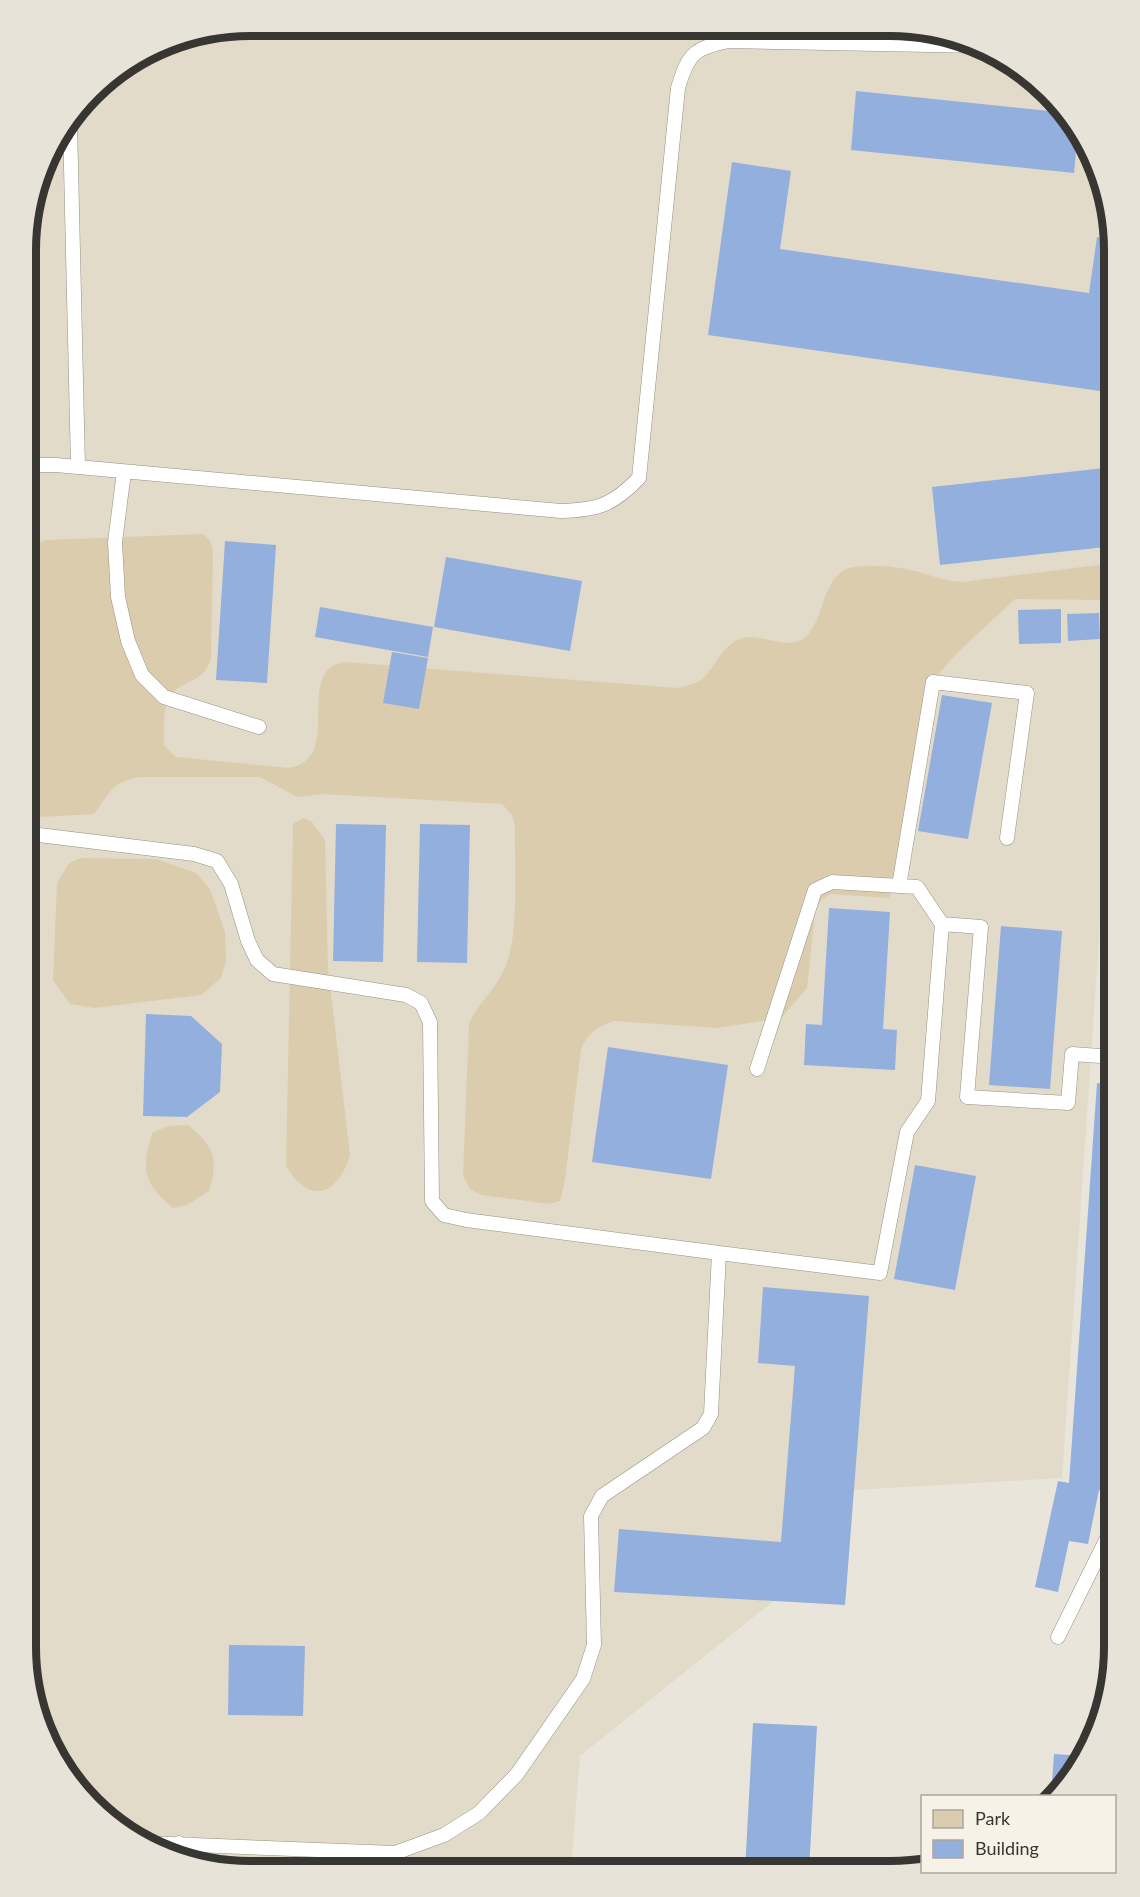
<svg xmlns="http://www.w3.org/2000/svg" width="1140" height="1897" font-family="Lato,sans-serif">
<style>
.built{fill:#e3dbc9}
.green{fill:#dbccad}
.building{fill:#93afdd}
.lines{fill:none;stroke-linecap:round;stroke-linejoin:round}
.service-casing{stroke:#959086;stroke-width:15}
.service{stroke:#fff;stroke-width:14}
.rim{fill:none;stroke:#383632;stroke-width:8}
</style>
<rect width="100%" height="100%" fill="#eae5da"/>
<path class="built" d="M250,26l670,1 56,16 51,29 41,41 30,51 16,86v473l-52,755 -208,12 -9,115 -70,-5 -195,156 -9,115 -350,-1 -57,-16 -51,-29 -41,-41 -30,-51 -16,-86 1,-1426 22,-71 53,-69 62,-39z"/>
<path class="green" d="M203,534l6,5 4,10 -2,109c-8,31 -38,18 -45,49 -3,12 -2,26 -2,38l12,12 113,11c51,-9 13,-79 42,-101 3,-2 9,-4 13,-5l333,26c7,-2 16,-3 22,-7 14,-8 22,-36 41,-42 19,-7 45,11 63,0 22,-14 18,-68 51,-72 19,-3 49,0 68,6 14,4 24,8 39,9l153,-19v67l-4,20c1,-16 5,-39 -9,-50l-86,-1 -59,55 -19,22 -28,166 -20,56 -58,-4 -9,5 -7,13 -8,76 -26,30 -64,10 -104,-7c-16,6 -25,12 -32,28l-16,131 -5,21 -10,3 -69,-9 -11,-6 -7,-14 6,-151c9,-21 26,-34 35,-54 16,-32 10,-106 11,-143l-3,-12 -10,-11 -179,-10 -26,3 -37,-20h-120c-29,5 -29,15 -46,37l-54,3 -7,-15 -2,-246 4,-11 10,-5z
M303,818l9,4 13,18 3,128 22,187c-12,40 -40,51 -64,11l7,-342z
M81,858l75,1 40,14 14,16 15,43 1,29 -5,17 -20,17 -107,13 -24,-4 -17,-24 4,-97 12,-20z
M188,1125c26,22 31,33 21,66l-22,14 -14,3c-29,-24 -33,-39 -20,-76l16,-6z"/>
<path class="building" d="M856,91l212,22 10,18 -4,42 -223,-23z
M732,162l59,9 -11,78 309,44 8,-56 15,2 2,154 -406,-58z
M1114,467v79l-174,19 -8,-78z
M225,541l51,4 -9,138 -51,-3z
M446,557l136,24 -12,70 -136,-24z
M320,607l113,20 -5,30 -113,-20z
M1061,609v34l-42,1 -1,-34z
M1099,613l1,26 -32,2 -1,-27z
M392,652l36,6 -9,51 -36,-6z
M942,695l50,8 -24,136 -50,-8z
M336,824l50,1 -3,137 -50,-1z
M420,824l50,1 -3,138 -50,-1z
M829,908l61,4 -7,117 14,1 -2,40 -91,-5 2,-41 16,1z
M1001,926l61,5 -12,158 -61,-4z
M146,1014l45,2 31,28 -2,48 -33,25 -44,-1z
M608,1047l120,18 -17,114 -119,-17z
M1097,1083l17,2v218l-8,124 8,1v63l-15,-1 -11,54 -19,-3 -11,51 -23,-5 23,-106 11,2z
M915,1165l61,11 -21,114 -61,-11z
M763,1287l106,9 -24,309 -231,-13 5,-63 162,13 14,-176 -37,-3z
M1107,1595h7v67l-9,39h-5z
M229,1645l76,1 -2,70 -75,-1z
M753,1723l64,3 -8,145h-64z
M1054,1754l30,2 -16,28 -13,12h-4z"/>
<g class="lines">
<g class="service-casing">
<path id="service" d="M70,123l8,344
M27,465h29l505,46c37,-1 52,-6 78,-33l39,-390c10,-34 16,-40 51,-47l253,5
M124,472l-9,70 3,55 10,44 14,34 22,22 95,30
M27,836l12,-1 155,19 23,7 14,23 17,57 9,19 16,14 133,21 15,8 9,19 2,179 12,14 22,5 253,33 -8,161 -8,14 -101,68 -11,20 3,129 -11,34 -66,95 -38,39 -35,22 -49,18 -251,-10
M899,886l34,-204 94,11 -20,145
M942,924l39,3 -14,170 101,6 4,-49 42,3
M719,1253l161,20 27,-141 21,-31 14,-177 -25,-37 -85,-5 -17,8 -58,179
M1058,1637l56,-113
M176,1858l3,-15"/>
</g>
<use href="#service" class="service"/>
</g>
<path d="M0 0H1140V1897H0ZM250 36H890A214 214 0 0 1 1104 250V1647A214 214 0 0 1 890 1861H250A214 214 0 0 1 36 1647V250A214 214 0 0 1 250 36Z" fill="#e8e3d9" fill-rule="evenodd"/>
<path class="rim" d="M250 36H890A214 214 0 0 1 1104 250V1647A214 214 0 0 1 890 1861H250A214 214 0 0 1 36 1647V250A214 214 0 0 1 250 36Z"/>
<rect x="921" y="1795" width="195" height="78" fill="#f7f2e7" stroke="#aba79f" stroke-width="1.5"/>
<rect x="933" y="1810" width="30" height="18" fill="#dbccad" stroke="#aba79f" stroke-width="1.5"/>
<text x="975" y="1825" font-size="18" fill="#383632">Park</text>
<rect x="933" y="1840" width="30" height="18" fill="#93afdd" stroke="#aba79f" stroke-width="1.5"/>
<text x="975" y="1855" font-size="18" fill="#383632">Building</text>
</svg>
